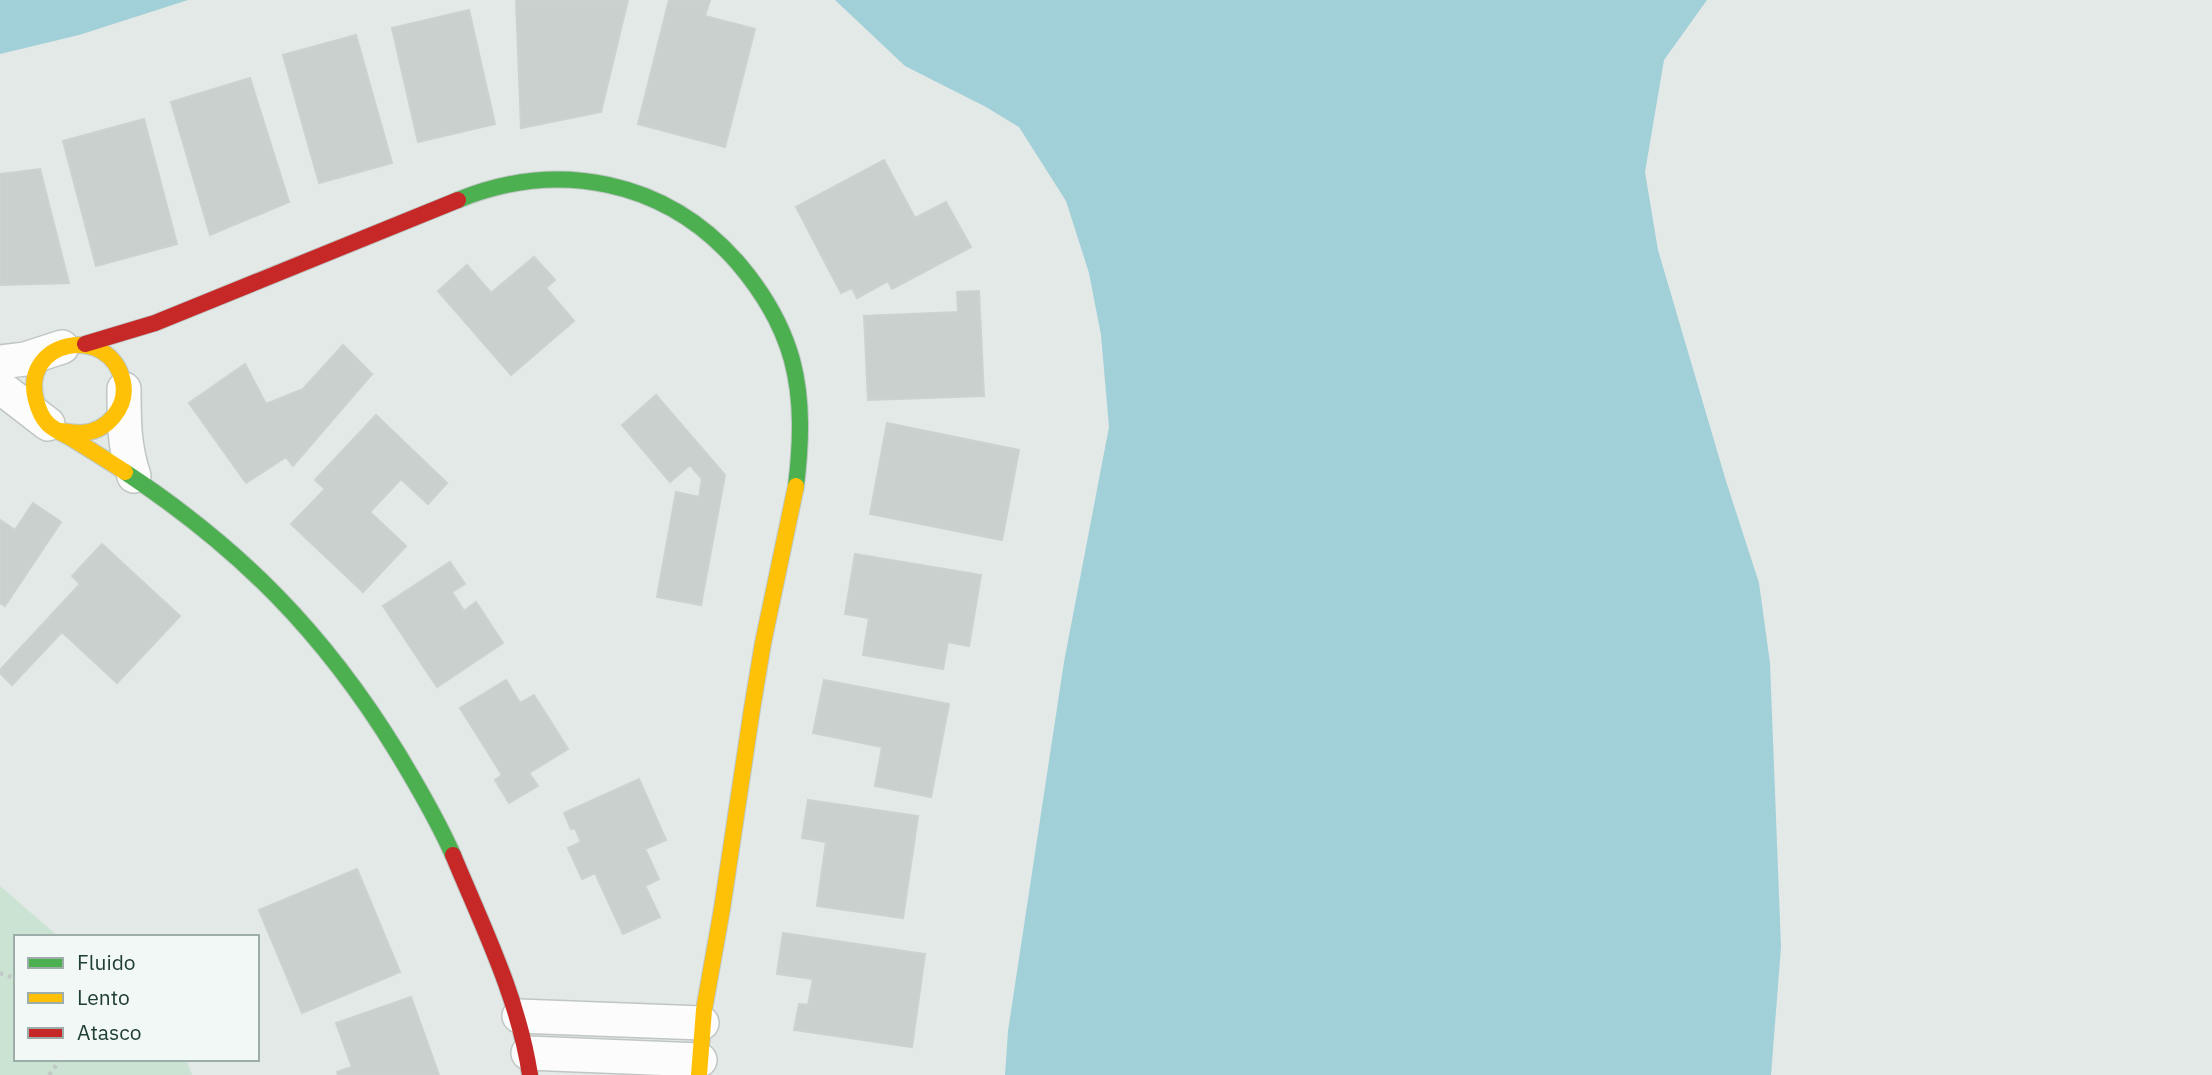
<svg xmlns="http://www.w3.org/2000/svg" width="2212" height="1075" font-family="'IBM Plex Sans',sans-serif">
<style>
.green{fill:#cbe3d3}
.water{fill:#a1d0d9}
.building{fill:#cad0ce;stroke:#cbd2cf;stroke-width:2}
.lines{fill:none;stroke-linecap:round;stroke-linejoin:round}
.street-casing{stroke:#c0c6c3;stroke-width:36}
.fast-casing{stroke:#bec7c4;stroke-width:18}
.slow-casing{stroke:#bec7c4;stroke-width:18}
.jam-casing{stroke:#bec7c4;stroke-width:18}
.path{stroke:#c0c9c6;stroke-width:4.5;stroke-dasharray:3.5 5;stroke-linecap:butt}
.street{stroke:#fbfcfb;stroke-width:33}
.fast{stroke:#4caf50;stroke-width:16}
.slow{stroke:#ffc107;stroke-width:16}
.jam{stroke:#c62828;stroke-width:16}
</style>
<rect width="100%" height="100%" fill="#e3e9e6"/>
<path class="green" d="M0,886l59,51h-43v122h170l6,16h-192z"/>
<path class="water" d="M0,0h188l-109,35 -79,19z
M835,0h872l-43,60 -19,112 13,78 68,231 33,102 11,80 11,284 -10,128h-766l3,-44 56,-369 45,-235 -8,-92 -12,-62 -23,-72 -47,-74 -33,-20 -81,-41z"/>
<path class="building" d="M516,0h112l-27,112 -80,16z
M669,0h41l-5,16 50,13 -30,118 -87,-23z
M469,10l26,114 -77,18 -26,-114z
M356,35l36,128 -73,20 -36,-128z
M250,78l39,124 -79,33 -39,-133z
M144,119l33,125 -81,22 -33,-125z
M884,160l31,58 31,-16 25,45 -79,42 -4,-8 -31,17 -5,-10 -11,5 -45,-86z
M40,169l29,114 -69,2v-111z
M534,257l21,23 -9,8 28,33 -63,54 -73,-84 29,-26 24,28z
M979,291l5,105 -116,4 -4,-84 94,-4 -1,-20z
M343,345l29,29 -79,92 -7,-9 -40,26 -57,-80 56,-39 21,40 37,-15z
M656,395l69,80 -24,130 -44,-8 19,-105 23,5 3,-18 -12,-14 -20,17 -48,-57z
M376,415l71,68 -19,21 -27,-25 -31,33 36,34 -43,46 -72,-68 34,-35 -10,-9z
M887,423l132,27 -17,90 -132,-26z
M33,503l28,19 -56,84 -5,-3v-83l15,10z
M102,544l78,72 -63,67 -55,-51 -50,53 -12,-12v-3l80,-86 -8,-8z
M855,554l126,21 -12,71 -21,-4 -5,27 -80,-14 6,-37 -24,-4z
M450,562l15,22 -13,8 12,19 12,-9 27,41 -66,44 -54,-81z
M506,680l14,23 14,-8 34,54 -39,24 9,13 -29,17 -14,-23 7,-5 -42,-67z
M824,680l125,24 -18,93 -56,-11 7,-39 -69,-14z
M639,779l27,61 -21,9 14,30 -14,7 15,31 -37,17 -28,-61 -13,6 -14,-31 13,-6 -6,-14 -4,1 -7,-16z
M808,800l110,16 -15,102 -86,-12 9,-64 -24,-4z
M357,869l43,103 -98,41 -43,-103z
M783,933l142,21 -13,93 -118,-17 5,-26 9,1 5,-26 -36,-5z
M411,997l28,78h-101l-1,-3 15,-5 -16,-44z"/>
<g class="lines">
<g class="street-casing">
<path id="street" d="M0,362l25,-3 37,-12
M0,387l48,37
M124,389c0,31 0,58 10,87
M519,1016l183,7
M528,1053l172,7"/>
</g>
<g class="fast-casing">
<path id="fast" d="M458,200c100,-41 208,-20 280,63 24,28 44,61 54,97 11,41 9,84 4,126
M125,472c116,77 199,161 272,280 20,33 40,67 56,103"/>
</g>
<g class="slow-casing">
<path id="slow" d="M60,431c7,1 14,2 21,2 26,-1 47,-26 42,-51 -13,-60 -103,-42 -87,18 2,8 6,18 12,24 6,6 16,10 23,14 18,11 36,22 54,34
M699,1075l5,-65 18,-101 30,-200 11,-66 33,-157"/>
</g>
<g class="jam-casing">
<path id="jam" d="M85,344l70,-21 303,-123
M453,855c30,72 65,142 77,220"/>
</g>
<path class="path" d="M0,973l16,6
M49,1075l12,-16"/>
<use href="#street" class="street"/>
<use href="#fast" class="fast"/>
<use href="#slow" class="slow"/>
<use href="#jam" class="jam"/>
</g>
<rect x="14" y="935" width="245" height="126" fill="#f1f8f5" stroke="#9dada9" stroke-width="2"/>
<rect x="28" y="958" width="35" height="10" fill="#4caf50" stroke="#9dada9" stroke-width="2"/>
<text x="77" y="970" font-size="21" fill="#203d36">Fluido</text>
<rect x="28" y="993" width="35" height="10" fill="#ffc107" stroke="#9dada9" stroke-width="2"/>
<text x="77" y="1005" font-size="21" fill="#203d36">Lento</text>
<rect x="28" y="1028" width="35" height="10" fill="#c62828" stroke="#9dada9" stroke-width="2"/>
<text x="77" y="1040" font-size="21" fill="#203d36">Atasco</text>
</svg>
